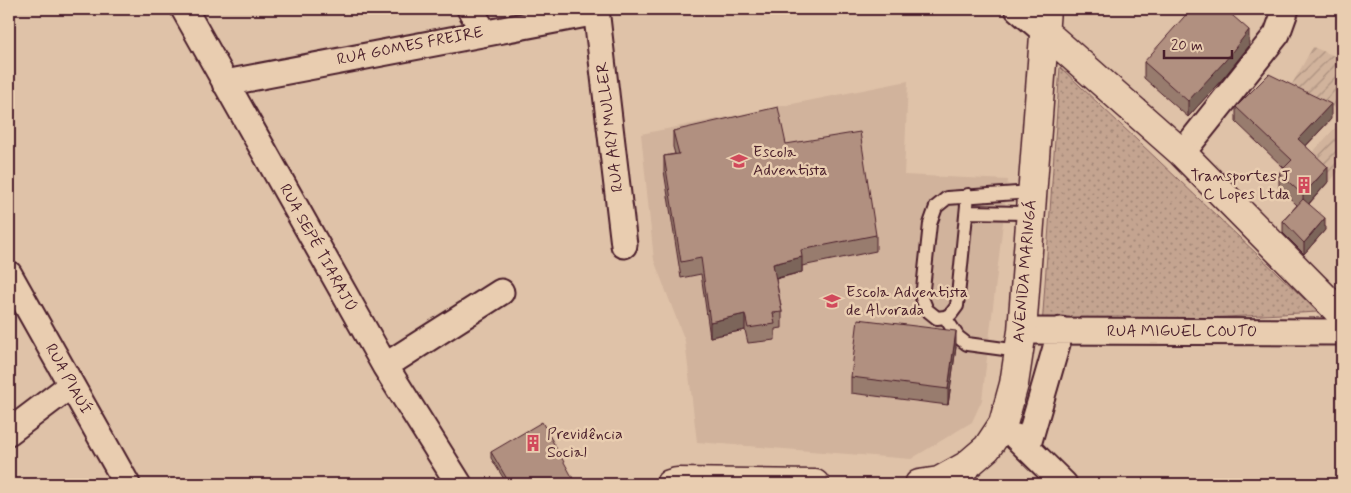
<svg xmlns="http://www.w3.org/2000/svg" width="1351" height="493" font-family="Mynerve,sans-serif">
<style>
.built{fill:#d1b39c}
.industrial{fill:url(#industrial-furrows)}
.park{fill:url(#park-dots);stroke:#87625e}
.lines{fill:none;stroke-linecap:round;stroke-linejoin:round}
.lane-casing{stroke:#4a1f2b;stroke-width:16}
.street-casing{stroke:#4a1f2b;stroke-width:29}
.secondary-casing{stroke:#4a1f2b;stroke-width:31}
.lane{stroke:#e9cdb0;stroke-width:12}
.street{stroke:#e9cdb0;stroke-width:25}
.secondary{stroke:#e9cdb0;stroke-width:28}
.wall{fill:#987c6e;stroke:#4a1f2b}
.shaded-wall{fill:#7c655a;stroke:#4a1f2b}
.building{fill:#b19080;stroke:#4a1f2b}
.labels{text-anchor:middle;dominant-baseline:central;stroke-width:5;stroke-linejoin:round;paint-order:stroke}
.street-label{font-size:16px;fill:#4a1f2b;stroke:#e9cdb0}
.poi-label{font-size:16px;fill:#4a1f2b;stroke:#e9cdb0;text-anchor:start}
</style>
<defs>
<pattern id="industrial-furrows" width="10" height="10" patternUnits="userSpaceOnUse" patternTransform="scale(1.25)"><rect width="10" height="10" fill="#d1b39c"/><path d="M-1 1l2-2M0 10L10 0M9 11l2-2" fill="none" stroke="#ac917f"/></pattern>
<pattern id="park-dots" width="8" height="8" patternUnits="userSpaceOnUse" patternTransform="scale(1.25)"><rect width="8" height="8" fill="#c4a490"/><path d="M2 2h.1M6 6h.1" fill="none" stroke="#a18576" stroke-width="1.8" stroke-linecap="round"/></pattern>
</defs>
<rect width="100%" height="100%" fill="#dfc2a8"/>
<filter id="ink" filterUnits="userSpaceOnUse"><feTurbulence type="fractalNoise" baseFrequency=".02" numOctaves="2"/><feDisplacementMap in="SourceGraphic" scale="10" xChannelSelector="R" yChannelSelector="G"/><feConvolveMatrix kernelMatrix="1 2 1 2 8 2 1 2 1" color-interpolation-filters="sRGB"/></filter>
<g filter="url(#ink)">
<path class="built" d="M908,81l-4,94 104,5 -26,220 -10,22 -61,37 -214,-17 -12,-101 -31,-81 -13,-126z"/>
<path class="industrial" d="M1313,47l29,12v53l-50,-28z
M1342,121v47l-39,42 -24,-22z"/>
<path class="park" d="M1060,67l258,245 -276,15z"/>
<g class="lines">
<g class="lane-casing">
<path id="lane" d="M968,195l-11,111 -6,8 -6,3 -8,1 -10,-8 -5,-12 8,-74 6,-17 11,-9 85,-6
M967,212l64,1
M945,317l13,20 9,7 52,7"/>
</g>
<g class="street-casing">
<path id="street" d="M184,9l201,357 74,118
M470,9l14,23
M596,9l28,236
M1018,9l27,23
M225,83l372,-71
M1182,153l95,-119 9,-25
M9,274l118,210
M1022,331l320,1
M385,366l116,-74
M9,432l62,-47
M1016,437l48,47
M1027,448l34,-118"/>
</g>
<g class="secondary-casing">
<path id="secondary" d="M1045,32l137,121 160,162
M670,484l7,-2 138,2
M919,484l20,-3 27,-15 21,-18 16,-24 11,-40 8,-53 24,-322"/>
</g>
<use href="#lane" class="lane"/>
<use href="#street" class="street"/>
<use href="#secondary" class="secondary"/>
</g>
<path class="wall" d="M1249,46l-24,30 -37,41 -44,-39v-16z
M1236,107l95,12 -25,27 22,36 -19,22 16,26 -21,24 -21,-21v-12l14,-16 -18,-17v-15l5,-5 -48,-46z
M673,131l113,13 90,91v16l-74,15v6l-26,7 6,33v16l-7,1v11l-27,3 -3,-13 -35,7 -9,-63 -20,4 -17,-107v-15l11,-2 -2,-7z
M956,347l-8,58 -97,-12v-16z
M1342,418v17l-3,-3v-11z
M491,452l85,32h-69l-16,-26z"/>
<path class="shaded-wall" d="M1249,30v16l-24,30 -37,41v-16z
M1331,104v15l-33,35v-15z
M1328,167v15l-25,28v-15z
M1325,218v12l-21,24v-11z
M802,257v15l-29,7v-15z
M745,314v16l-35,7v-15z
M956,331v16l-8,58v-16z"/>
<path class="building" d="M1191,9h34l24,21 -24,31 -37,40 -44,-39z
M1269,74l62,30 -33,35 30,28 -25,28 -24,-22 13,-13 -56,-53z
M778,107l8,37 74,-12 16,103 -75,15 1,7 -29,7 9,48 -9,1 2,11 -27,4 -3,-14 -35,8 -9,-64 -20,4 -17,-106 15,-2 -6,-23z
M1303,199l22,19 -21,25 -21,-22z
M858,319l98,12 -8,58 -97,-12z
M1342,418v5l-3,-2z
M542,422l34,62h-66l-19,-32z"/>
</g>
<defs>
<g id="school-bare" transform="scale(1.35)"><path d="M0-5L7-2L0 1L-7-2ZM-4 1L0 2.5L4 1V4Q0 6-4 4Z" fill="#d1495b" stroke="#e9cdb0" stroke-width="2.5" paint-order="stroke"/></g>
<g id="building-bare" transform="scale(1.35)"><path d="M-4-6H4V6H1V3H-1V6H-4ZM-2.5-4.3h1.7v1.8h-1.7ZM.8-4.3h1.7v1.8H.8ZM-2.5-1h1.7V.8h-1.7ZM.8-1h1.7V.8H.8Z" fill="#d1495b" stroke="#e9cdb0" stroke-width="2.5" paint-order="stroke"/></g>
</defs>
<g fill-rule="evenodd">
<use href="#school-bare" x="739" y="161"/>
<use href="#building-bare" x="1304" y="185"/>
<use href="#school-bare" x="832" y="301"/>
<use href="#building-bare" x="533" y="443"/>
</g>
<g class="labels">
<g class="street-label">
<text transform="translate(410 46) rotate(-11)">RUA GOMES FREIRE</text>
<text transform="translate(610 127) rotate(-97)">RUA ARY MULLER</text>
<text transform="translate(318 248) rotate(61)">RUA SEPÉ TIARAJÚ</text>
<text transform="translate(1025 271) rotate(-85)">AVENIDA MARINGÁ</text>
<text x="1182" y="331">RUA MIGUEL COUTO</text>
<text transform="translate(68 379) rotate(61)">RUA PIAUÍ</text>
</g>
<g class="poi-label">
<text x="753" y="152">Escola<tspan x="753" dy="18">Adventista</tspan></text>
<text x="1290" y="176" text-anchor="end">Transportes J<tspan x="1290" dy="18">C Lopes Ltda</tspan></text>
<text x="846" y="292">Escola Adventista<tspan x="846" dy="18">de Alvorada</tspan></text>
<text x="547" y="434">Previdência<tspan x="547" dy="18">Social</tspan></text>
</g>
</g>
<rect width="1351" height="493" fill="none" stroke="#e9cdb0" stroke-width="30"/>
<rect x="15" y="15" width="1321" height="463" fill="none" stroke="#4a1f2b" stroke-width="2" filter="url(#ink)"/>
<path d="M1164 50v8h68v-8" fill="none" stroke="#4a1f2b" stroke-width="2.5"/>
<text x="1171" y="50" font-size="15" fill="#4a1f2b" stroke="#e9cdb0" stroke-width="4" paint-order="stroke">20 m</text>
</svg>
